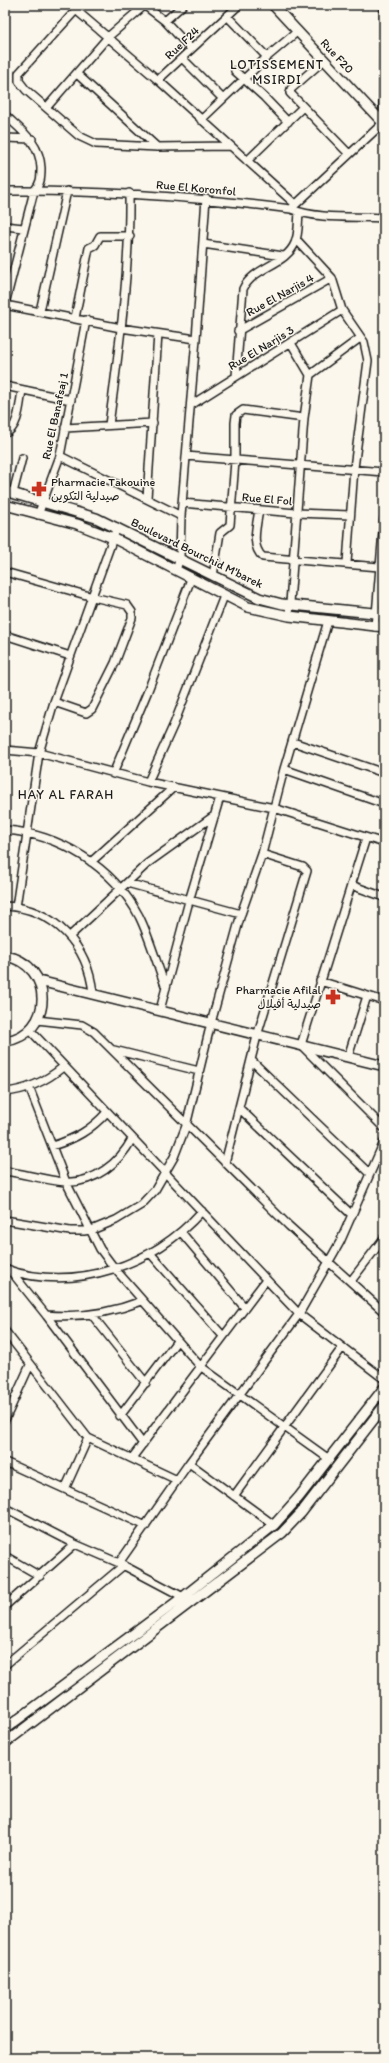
<svg xmlns="http://www.w3.org/2000/svg" width="389" height="2063" font-family="Itim,'Playpen Sans Arabic',sans-serif">
<style>
.lines{fill:none;stroke-linecap:round;stroke-linejoin:round}
.street-casing{stroke:#1c1c1c;stroke-width:10}
.secondary-casing{stroke:#1c1c1c;stroke-width:12}
.street{stroke:#fbf7ec;stroke-width:7}
.secondary{stroke:#fbf7ec;stroke-width:9}
.labels{text-anchor:middle;dominant-baseline:central;stroke-width:3;stroke-linejoin:round;paint-order:stroke}
.street-label{font-size:12px;fill:#1c1c1c;stroke:#fbf7ec}
.poi-label{font-size:12px;fill:#1c1c1c;stroke:#fbf7ec;text-anchor:start}
.neighbourhood-label{font-size:13px;letter-spacing:1px;fill:#1c1c1c;stroke:#fbf7ec}
</style>
<rect width="100%" height="100%" fill="#fbf7ec"/>
<filter id="ink" filterUnits="userSpaceOnUse"><feTurbulence type="fractalNoise" baseFrequency=".025" numOctaves="2"/><feDisplacementMap in="SourceGraphic" scale="8" xChannelSelector="R" yChannelSelector="G"/><feConvolveMatrix kernelMatrix="1 2 1 2 8 2 1 2 1" color-interpolation-filters="sRGB"/></filter>
<g filter="url(#ink)">
<g class="lines">
<g class="street-casing">
<path id="street" d="M70,5l88,75 137,124
M144,5l21,16 26,28
M76,10l-57,63v8l7,9 53,46 17,8 61,3 73,-1
M227,16l40,41
M165,21l18,-16
M182,58l41,41
M324,60l-33,29 -1,4 59,61
M235,71l29,26 24,25
M77,74l80,73
M158,80l81,-75
M47,107l61,-70 37,-32
M5,115c17,16 35,28 36,53 0,9 0,16 -7,23l-29,113
M201,120l66,-63 31,-26
M5,138l27,1
M247,161l56,-54
M5,191c96,-1 191,6 286,18 28,11 64,7 93,9
M293,207l90,-84 1,-116
M5,226l18,2
M296,239l36,39 10,32 22,32 4,19 -14,107 -7,95
M203,244l80,12
M5,305l116,23 75,11
M40,311l27,-120
M75,318l14,-70 6,-3 5,-9h30
M238,331l94,-53
M310,375l50,-37
M236,376l7,-87c10,-22 43,-24 52,-46 4,-9 3,-21 4,-31
M5,386l66,14
M191,405l151,-95
M109,425c10,-77 21,-154 20,-232
M65,428l88,-5
M5,433c14,-3 15,-32 17,-43
M60,456l121,60
M186,456l198,16
M13,493l9,-35
M147,498l11,-164
M182,503l114,10 54,2
M259,510c-2,14 -9,37 4,47l116,10
M38,515l22,-59 26,-136
M176,570l4,-12 1,-42 15,-177 10,-141
M5,572l88,25 34,8 5,7v6l-17,45 -23,46 -6,4 -32,-11
M213,576l7,-43 10,-8 5,-64v-38l1,-8 7,-5 61,8
M289,616l15,-198 6,-43 -19,-32
M375,627l9,-108
M5,635l65,21
M293,742l91,31
M5,750l34,3 109,29 126,26 110,35
M284,769l100,35
M113,774l34,-81 44,-114
M148,782l26,-58 50,-128
M5,830c55,4 108,37 134,86 11,22 18,49 27,72
M366,838l-65,207 83,83
M91,862l83,-75
M127,883l114,31
M351,885l33,12
M5,906c49,2 83,40 88,87
M16,907l23,-154 15,-51 63,-175
M70,936l78,-73 67,-48
M320,981l64,20
M160,1010l29,-109 31,-104
M37,1020l45,5 12,7 195,194 95,86
M30,1030l269,284 85,65
M114,1050l85,21
M348,1057l19,-61
M251,1060l119,114
M29,1087l37,95 34,67 15,20 85,97 129,93
M5,1092c22,-2 41,-11 58,-25
M240,1109l112,106
M52,1146c23,-7 39,-16 55,-34
M225,1163l32,-127 50,-165 -4,-4 -41,-13
M5,1171c20,3 40,9 60,11 29,2 55,-20 67,-43
M5,1220l65,11h14l10,-2 22,-9 25,-15 14,-15 19,-33 12,-31 25,-103 30,-109 21,-60 22,-85 44,-148
M181,1232l64,76
M150,1253l73,83
M5,1269c71,24 149,-4 197,-58
M10,1270l36,45 97,129
M351,1281l33,-43
M46,1315c33,3 65,-2 96,-14
M92,1315l54,68
M5,1331l83,107 89,42
M120,1416l57,-75
M5,1420l25,-55
M132,1458l134,-178
M5,1462l141,64
M189,1463l85,62
M65,1489l23,-51
M234,1496l108,-148
M5,1508l70,36 44,19 68,36
M5,1556l35,20
M119,1563l70,-100 110,-149 41,-72 44,-100
M5,1606l70,-62
M5,1665l119,-100"/>
</g>
<g class="secondary-casing">
<path id="secondary" d="M273,5l111,119
M5,491l91,27 163,80 23,6 102,10
M5,505l72,19 36,14 135,69 41,9 95,11
M5,956c50,8 49,79 0,85
M39,981l345,85
M5,1729l178,-132 91,-72 25,-28 85,-109
M5,1743l277,-210 19,-20 83,-107"/>
</g>
<use href="#street" class="street"/>
<use href="#secondary" class="secondary"/>
</g>
</g>
<defs>
<g id="pharmacy-bare" transform="scale(1.2)"><path d="M-2-6h4v4h4v4h-4v4h-4v-4h-4v-4h4Z" fill="#c8321e" stroke="#fbf7ec" stroke-width="2.5" paint-order="stroke"/></g>
</defs>
<g fill-rule="evenodd">
<use href="#pharmacy-bare" x="39" y="489"/>
<use href="#pharmacy-bare" x="333" y="997"/>
</g>
<g class="labels">
<g class="street-label">
<text transform="translate(182 43) rotate(-43)">Rue F24</text>
<text transform="translate(337 56) rotate(47)">Rue F20</text>
<text transform="translate(196 188) rotate(5)">Rue El Koronfol</text>
<text transform="translate(280 295) rotate(-29)">Rue El Narjis 4</text>
<text transform="translate(261 348) rotate(-31)">Rue El Narjis 3</text>
<text transform="translate(55 416) rotate(-78)">Rue El Banafsaj 1</text>
<text transform="translate(267 499) rotate(5)">Rue El Fol</text>
<text transform="translate(197 553) rotate(26)">Boulevard Bourchid M'barek</text>
</g>
<g class="poi-label">
<text x="51" y="482">Pharmacie Takouine<tspan x="51" dy="14">صيدلية التكوين</tspan></text>
<text x="321" y="990" text-anchor="end">Pharmacie Afilal<tspan x="321" dy="14">صيدلية أفيلال</tspan></text>
</g>
<g class="neighbourhood-label">
<text x="277" y="64">LOTISSEMENT<tspan x="277" dy="15">MSIRDI</tspan></text>
<text x="66" y="794">HAY AL FARAH</text>
</g>
</g>
<rect width="389" height="2063" fill="none" stroke="#fbf7ec" stroke-width="20"/>
<rect x="10" y="10" width="369" height="2043" fill="none" stroke="#1c1c1c" stroke-width="1.5" filter="url(#ink)"/>
</svg>
